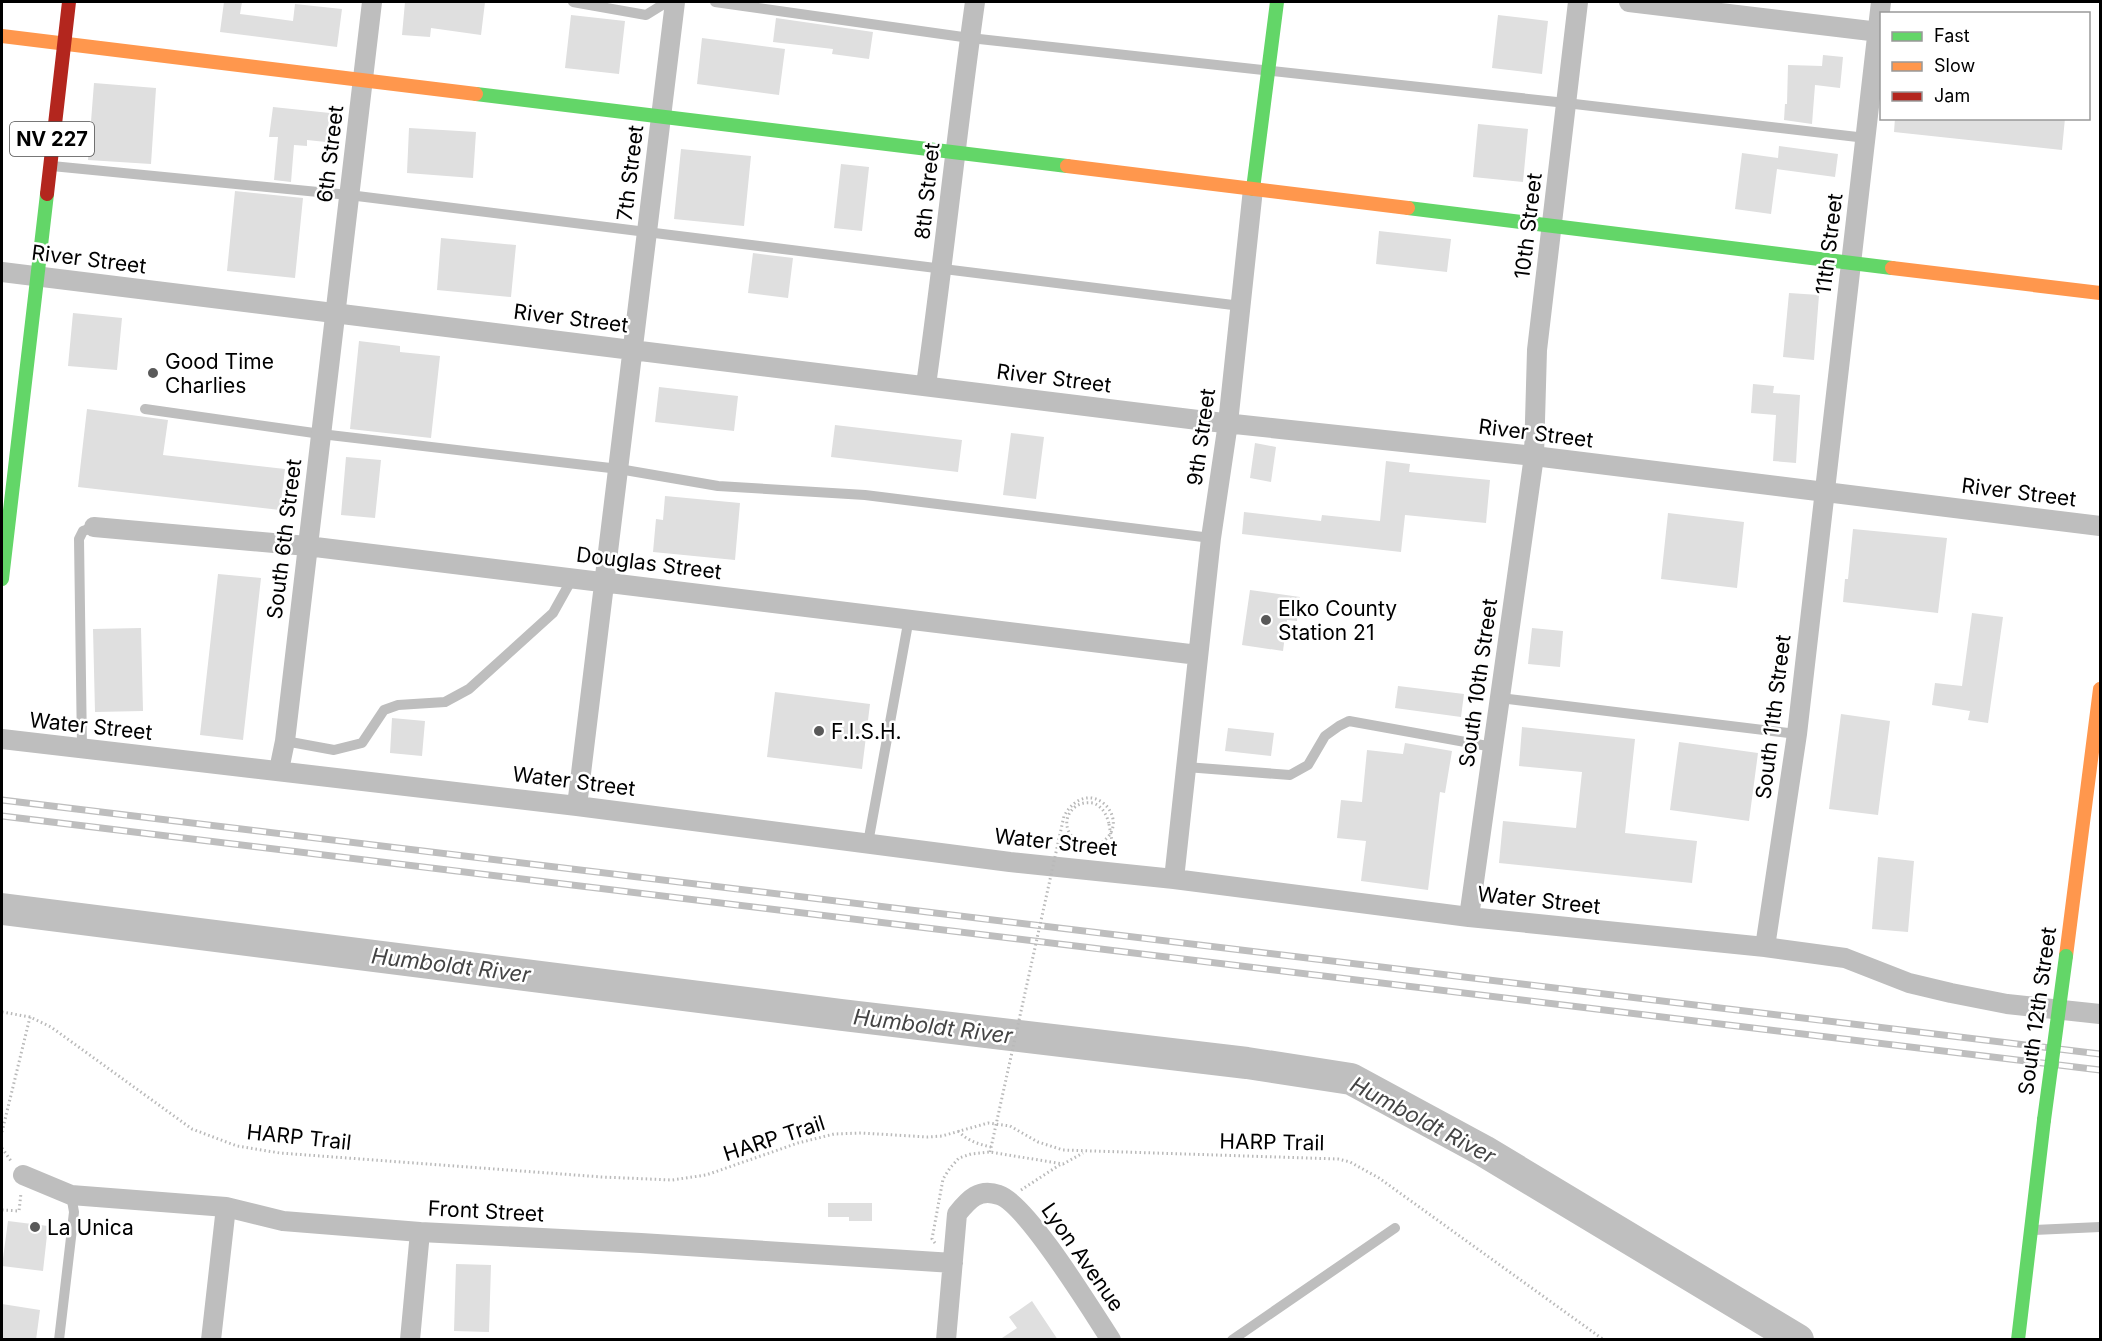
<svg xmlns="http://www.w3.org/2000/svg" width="2102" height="1341" font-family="Inter,sans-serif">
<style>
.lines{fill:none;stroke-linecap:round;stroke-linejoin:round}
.river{stroke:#bfbfbf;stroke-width:32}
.building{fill:#dfdfdf}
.path{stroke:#b9b9b9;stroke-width:3;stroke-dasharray:1.5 3;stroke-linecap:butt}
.lane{stroke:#bebebe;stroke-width:10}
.street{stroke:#bebebe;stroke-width:20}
.fast{stroke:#63d668;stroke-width:14}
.slow{stroke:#ff974d;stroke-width:14}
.jam{stroke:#b3261e;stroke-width:14}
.rail-casing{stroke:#bebebe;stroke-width:7}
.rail{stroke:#fff;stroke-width:4.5;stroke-dasharray:14;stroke-linecap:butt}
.path-bridge{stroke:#b9b9b9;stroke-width:3;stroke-dasharray:1.5 3;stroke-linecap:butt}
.fast-bridge{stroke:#63d668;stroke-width:14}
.poi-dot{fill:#595959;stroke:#fff;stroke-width:2}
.labels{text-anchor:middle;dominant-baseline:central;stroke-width:5;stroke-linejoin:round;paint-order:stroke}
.shield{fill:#fff;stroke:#4c4c4c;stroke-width:1.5}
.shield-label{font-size:20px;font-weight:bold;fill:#000}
.street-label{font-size:21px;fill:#000;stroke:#fff}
.poi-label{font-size:21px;fill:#000;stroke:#fff;text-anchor:start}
.water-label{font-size:22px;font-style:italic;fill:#444;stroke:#fff}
</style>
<rect width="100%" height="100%" fill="#fff"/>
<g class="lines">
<path class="river" d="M2,909l840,106 405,48 104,16 133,72 314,189"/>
</g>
<path class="building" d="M224,2h18l-2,12 53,7 2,-17 47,5 -5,38 -117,-15z
M405,2h80l-4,33 -50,-7 -1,9 -28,-2z
M571,15l54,6 -6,53 -54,-6z
M1498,15l50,6 -6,53 -50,-6z
M776,18l97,14 -4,27 -37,-5 1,-5 -60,-7z
M702,38l83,11 -6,46 -82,-11z
M1823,55l20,2 -3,31 -25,-3 -3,39 -28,-4 1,-16h2l1,-39 34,1z
M94,83l62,5 -5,76 -63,-4z
M273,107l57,6 -4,29 -19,-2v6l-13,-1 -3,37 -17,-2 4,-43h-9z
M1895,118h170l-3,32 -168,-18z
M1478,124l50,5 -5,53 -50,-5z
M409,128l67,4 -3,46 -66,-5z
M1779,146l59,8 -3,23 -58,-8 -6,45 -36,-5 7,-56 36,5z
M681,149l70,7 -7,70 -70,-7z
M841,164l28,3 -7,64 -28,-3z
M235,191l68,7 -8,80 -68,-7z
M1379,231l72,8 -4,33 -71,-8z
M441,238l75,7 -5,52 -74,-7z
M753,253l40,5 -5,40 -40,-5z
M1789,293l30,2 -5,65 -31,-3z
M73,313l49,5 -5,52 -49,-4z
M359,341l41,5v6l40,4 -9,82 -81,-9z
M1753,384l21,2 -1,7 27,2 -4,68 -23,-2 3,-46 -25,-2z
M659,387l79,9 -4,35 -79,-9z
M87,409l81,11 -5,35 122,14 -5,41 -202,-23z
M835,425l127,15 -4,32 -127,-15z
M1011,433l33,4 -8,62 -33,-4z
M1255,443l21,4 -5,35 -21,-4z
M346,457l35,3 -6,58 -34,-3z
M1386,461l24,3 -1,8 81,8 -4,43 -81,-8 -4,37 -159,-18 2,-22 77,9 1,-6 58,6z
M665,496l75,7 -5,57 -82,-8 3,-33 7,1z
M1668,513l76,9 -7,66 -76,-9z
M1853,529l94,9 -9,75 -95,-11 2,-23h3z
M218,574l43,4 -18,162 -43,-5z
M1250,590l50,7 -3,24 -10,-1 -4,31 -41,-6z
M1972,613l31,4 -15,106 -20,-3 2,-9 -38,-6 3,-22 27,3z
M141,628l2,83 -48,1 -2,-83z
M1532,628l31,3 -3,36 -32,-3z
M1398,686l66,8 -3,23 -66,-9z
M775,692l95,12 -8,65 -95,-12z
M1841,714l49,7 -12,94 -49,-6z
M392,718l33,3 -3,35 -32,-3z
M1522,727l113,12 -10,94 72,8 -5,42 -193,-20 4,-42 73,7 6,-56 -63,-6z
M1228,728l46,5 -3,23 -46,-5z
M1679,742l79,11 -9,68 -79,-11z
M1405,743l47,8 -7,42 -5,-1 -12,98 -67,-9 5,-40 -29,-3 4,-38 21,2 5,-52 36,4z
M1878,857l36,4 -6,71 -36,-3z
M828,1203h44v18h-23v-4h-21z
M8,1221l40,5 -5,45 -41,-5z
M456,1264l35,1 -2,67 -35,-1z
M1032,1301l26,39h-59l18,-12 -8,-11z
M2,1304l38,6 -4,30h-34z"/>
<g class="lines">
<path class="path" d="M1109,824l3,17 -1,14
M2,1012l28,5 21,10 141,102 45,17 43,7 322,24 70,3 34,-5 92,-32 36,-9 27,-1 67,4 14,-1 46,-13 22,3 28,16 25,8 275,9 12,3 29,16 225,162
M958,1131c10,10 20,13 33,16
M2,1132l28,-115
M2,1148l9,13
M1021,1190l40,-26
M2,1210l17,1 2,-18
M935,1243l-3,-4 11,-60 7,-11 9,-10 12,-4 19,-2 73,12 20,-11"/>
<path class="lane" d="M573,2l73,13 21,-13
M715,2l255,36 596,65 300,35
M52,166l297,29 892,111
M145,409l176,25 298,35 99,17 147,9 346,43
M1500,698l297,36
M285,741l49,9 28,-7 22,-33 14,-5 47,-3 24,-13 84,-76 19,-34
M82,749l-3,-210 4,-8 11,-4
M1186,767l104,8 18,-10 17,-29 14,-10 10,-5 144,26
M868,843l41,-225
M2034,1230l66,-3
M59,1340l15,-128 -3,-17
M1232,1340l163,-112"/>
<path class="street" d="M1629,2l250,30
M2,272l1204,149 328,35 566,70
M926,385c18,-127 31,-256 49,-383
M94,527l213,19 891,109
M2,739l575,67 433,56 164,17 295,38 296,30 80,11 64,25 42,10 56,11 93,10
M279,770l6,-29 87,-739
M577,806l98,-804
M1174,879l37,-341 17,-115 25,-234
M1469,917l65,-461 3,-106 41,-348
M1765,947l32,-213 84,-732
M23,1175l48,20 155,12 57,14 137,11 221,11 312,20
M211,1340l15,-133
M410,1340l10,-108
M946,1340l11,-126c12,-15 22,-26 42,-19 28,9 93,116 112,145"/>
<path class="fast" d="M476,94l591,72
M1253,189l24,-187
M1408,208l484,60
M2,579l45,-385
M2018,1340l26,-220"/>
<path class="slow" d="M2,36l474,58
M1067,166l341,42
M1892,268l208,25
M2066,956l34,-267"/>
<path class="jam" d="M47,194l22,-192"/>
<g class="rail-casing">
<path id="rail" d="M2,800l2098,254
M2,816l2098,254"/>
</g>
<use href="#rail" class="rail"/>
<path class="path-bridge" d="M990,1152l74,-336c24,-42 65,-1 43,22 -22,23 -56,-11 -32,-31 6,-4 11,-5 18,-4 9,3 14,12 16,21"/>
<path class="fast-bridge" d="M2044,1120l22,-164"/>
</g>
<g class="poi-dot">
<circle cx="153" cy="373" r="6"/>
<circle cx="1266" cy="620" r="6"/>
<circle cx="819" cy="731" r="6"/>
<circle cx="35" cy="1227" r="6"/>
</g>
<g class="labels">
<rect class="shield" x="10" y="122" width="84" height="34" rx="4.5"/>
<g class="shield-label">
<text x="52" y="139">NV 227</text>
</g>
<g class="street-label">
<text transform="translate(330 154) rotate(-83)">6th Street</text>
<text transform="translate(630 173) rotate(-83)">7th Street</text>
<text transform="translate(927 191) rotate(-84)">8th Street</text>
<text transform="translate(1528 226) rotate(-83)">10th Street</text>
<text transform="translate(1829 244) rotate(-83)">11th Street</text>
<text transform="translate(89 259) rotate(7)">River Street</text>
<text transform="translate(571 318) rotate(7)">River Street</text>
<text transform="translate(1054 378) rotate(7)">River Street</text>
<text transform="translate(1536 433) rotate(7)">River Street</text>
<text transform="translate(1201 437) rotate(-82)">9th Street</text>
<text transform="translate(2019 492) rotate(7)">River Street</text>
<text transform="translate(284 539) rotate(-83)">South 6th Street</text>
<text transform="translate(649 563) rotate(7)">Douglas Street</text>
<text transform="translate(1478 683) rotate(-82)">South 10th Street</text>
<text transform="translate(1773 717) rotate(-83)">South 11th Street</text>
<text transform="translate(91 726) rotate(6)">Water Street</text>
<text transform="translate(574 781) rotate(7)">Water Street</text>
<text transform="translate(1056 842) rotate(6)">Water Street</text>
<text transform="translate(1539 900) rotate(6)">Water Street</text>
<text transform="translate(2037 1011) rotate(-82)">South 12th Street</text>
<text transform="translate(299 1137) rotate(6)">HARP Trail</text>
<text transform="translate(774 1138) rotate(-18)">HARP Trail</text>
<text transform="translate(1272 1142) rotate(1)">HARP Trail</text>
<text transform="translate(486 1211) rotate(3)">Front Street</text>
<text transform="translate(1083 1257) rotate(55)">Lyon Avenue</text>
</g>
<g class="poi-label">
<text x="165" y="361">Good Time<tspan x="165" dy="24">Charlies</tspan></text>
<text x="1278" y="608">Elko County<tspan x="1278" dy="24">Station 21</tspan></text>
<text x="831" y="731">F.I.S.H.</text>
<text x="47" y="1227">La Unica</text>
</g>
<g class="water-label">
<text transform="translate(451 965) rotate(7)">Humboldt River</text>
<text transform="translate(933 1026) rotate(7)">Humboldt River</text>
<text transform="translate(1423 1120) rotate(28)">Humboldt River</text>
</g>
</g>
<rect width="2102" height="1341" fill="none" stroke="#000000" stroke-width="6"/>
<rect x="1880" y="12" width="210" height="108" fill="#ffffff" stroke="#999999" stroke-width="1.5"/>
<rect x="1892" y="32" width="30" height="9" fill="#63d668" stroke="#999999" stroke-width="1.5"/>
<text x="1934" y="42" font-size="18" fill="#000000">Fast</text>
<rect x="1892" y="62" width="30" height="9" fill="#ff974d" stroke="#999999" stroke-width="1.5"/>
<text x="1934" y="72" font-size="18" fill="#000000">Slow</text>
<rect x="1892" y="92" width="30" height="9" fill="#b3261e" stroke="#999999" stroke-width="1.5"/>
<text x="1934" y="102" font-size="18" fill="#000000">Jam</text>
</svg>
